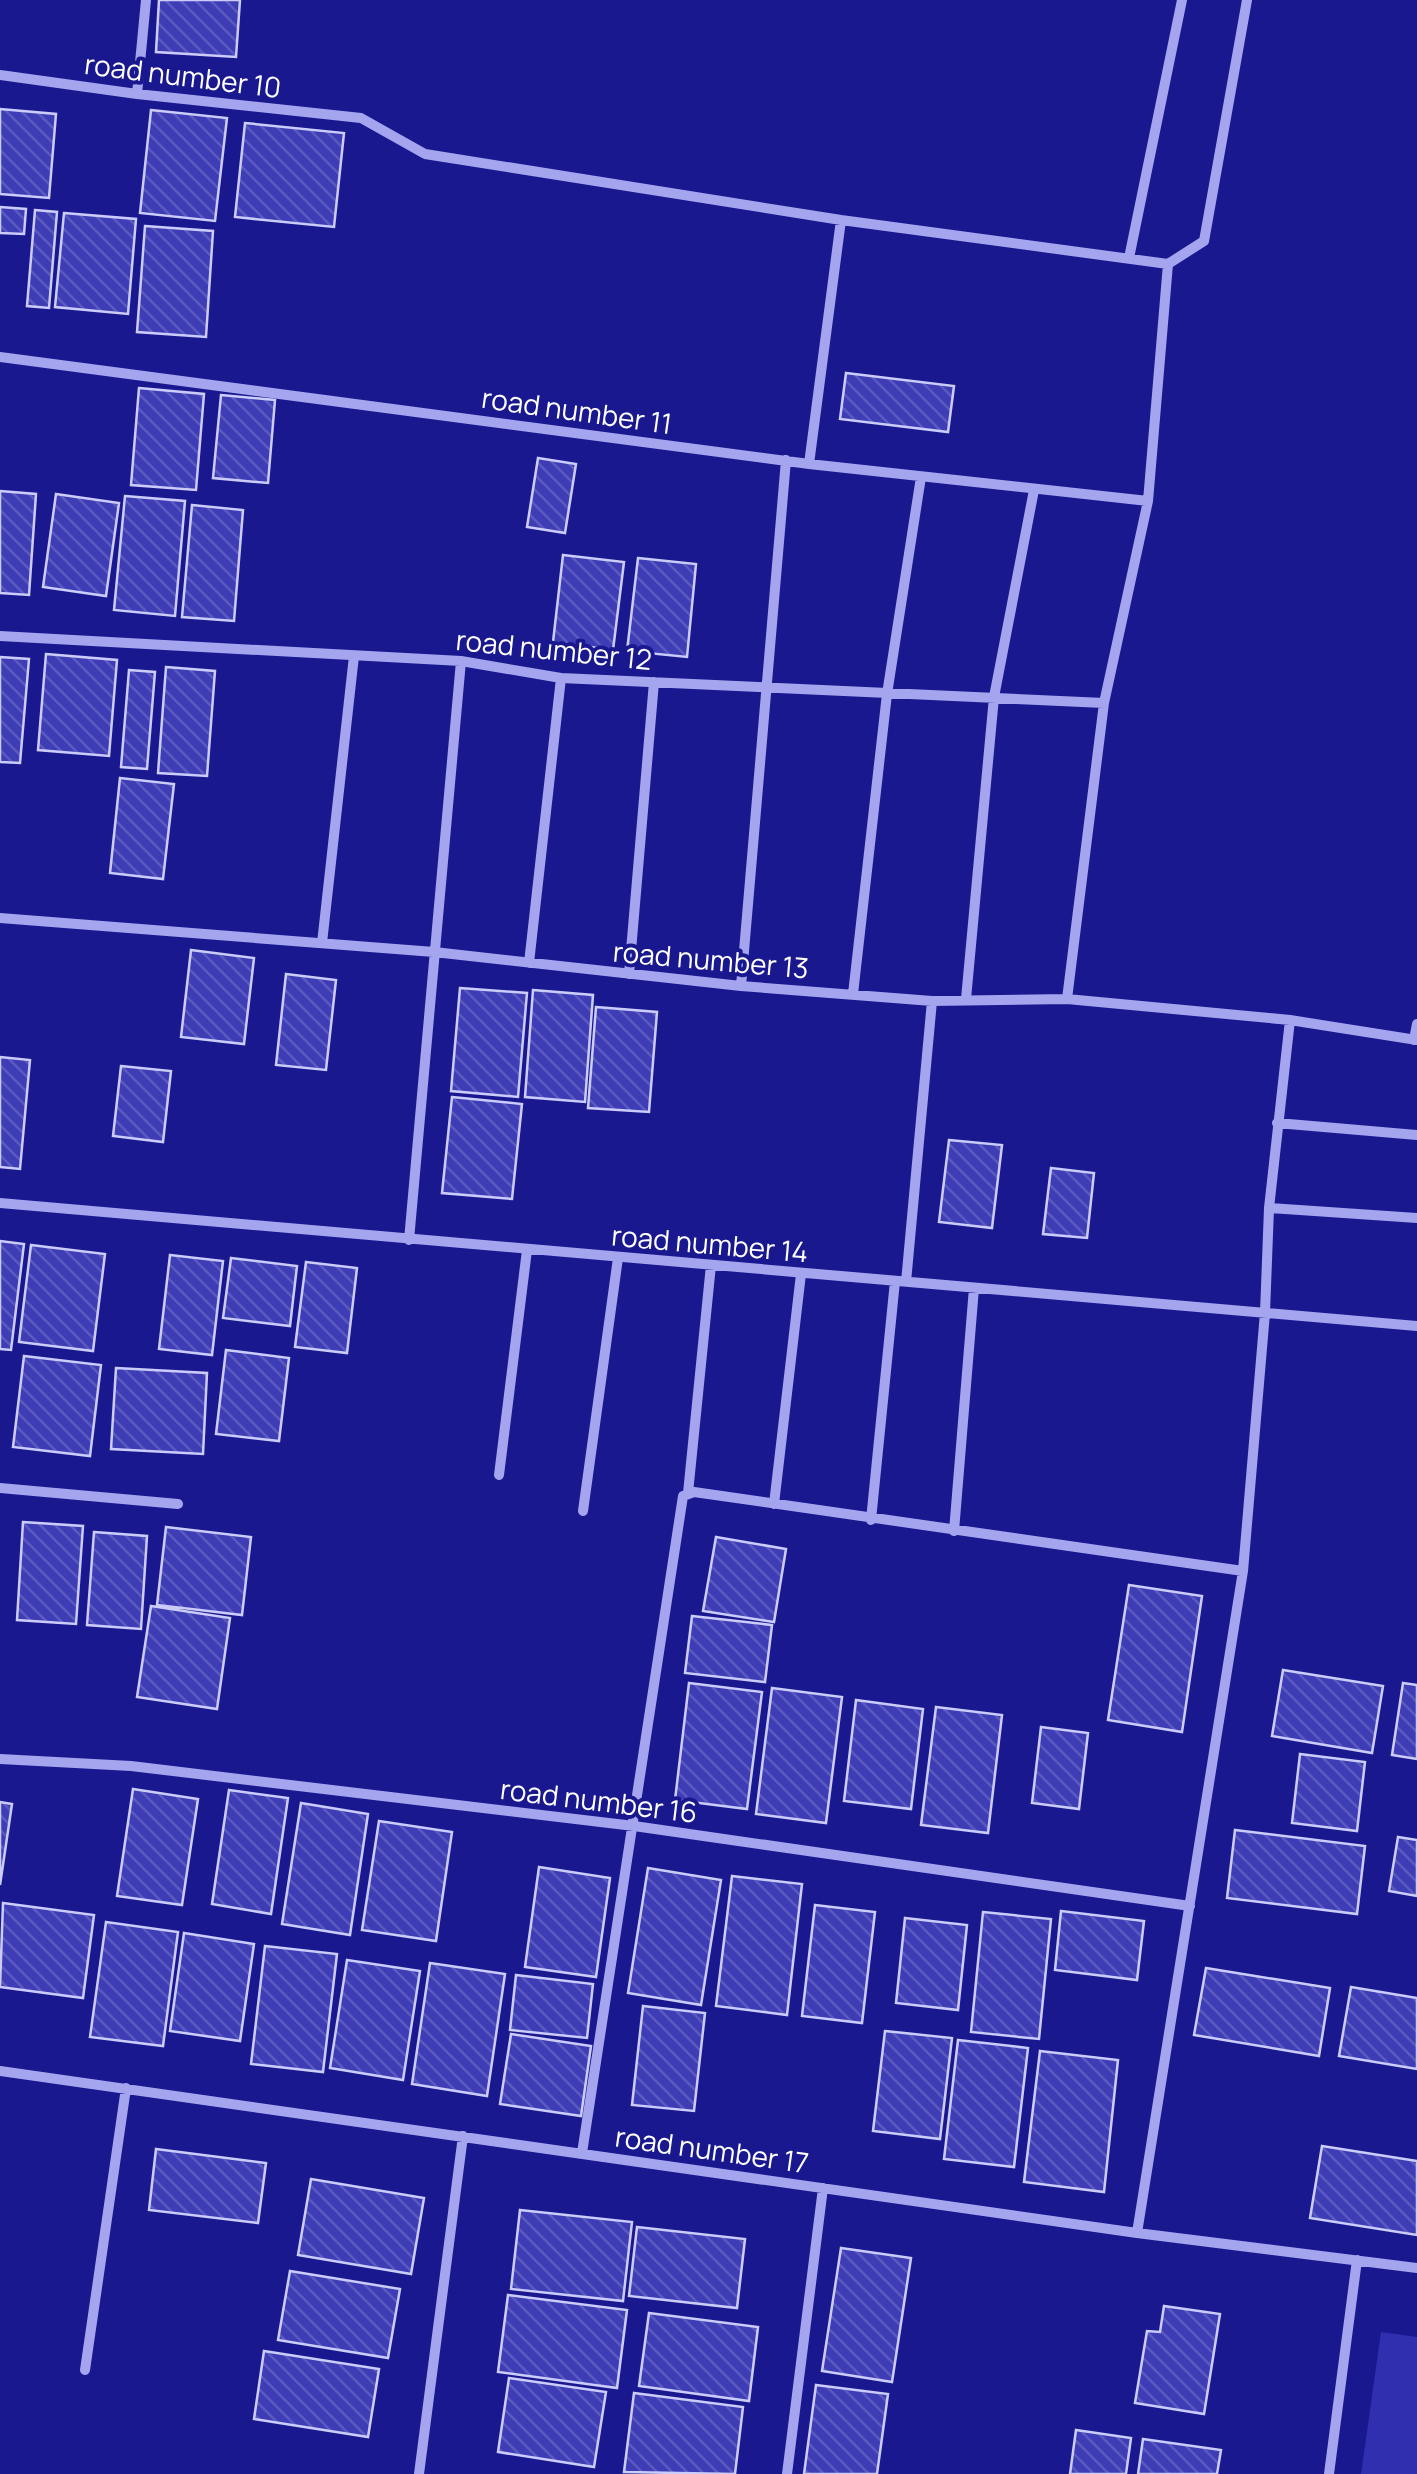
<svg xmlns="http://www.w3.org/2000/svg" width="1417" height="2474" font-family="Manrope,sans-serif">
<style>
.park{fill:#2f2faf}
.building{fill:url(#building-back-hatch);stroke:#ccccfb;stroke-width:2.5}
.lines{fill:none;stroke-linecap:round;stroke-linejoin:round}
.street{stroke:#a5a5ef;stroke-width:10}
.labels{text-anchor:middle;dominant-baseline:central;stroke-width:8;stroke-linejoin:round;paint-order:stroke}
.street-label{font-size:28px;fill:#fff;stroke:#1a188f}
</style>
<defs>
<pattern id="building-back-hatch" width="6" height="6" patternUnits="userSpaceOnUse" patternTransform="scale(2.5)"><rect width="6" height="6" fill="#3e3db5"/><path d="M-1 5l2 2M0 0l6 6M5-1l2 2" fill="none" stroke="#5b5ac0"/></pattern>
</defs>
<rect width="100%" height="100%" fill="#1a188f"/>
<path class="park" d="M1381,2332l36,5v137h-56z"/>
<path class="building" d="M159,0h81l-4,57 -80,-5z
M0,109l56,5 -7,84 -49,-4z
M151,110l76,8 -12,103 -75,-8z
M245,123l99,10 -10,94 -99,-10z
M0,207l26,2 -2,25 -24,-1z
M35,210l22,2 -8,96 -22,-2z
M64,213l72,6 -8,95 -73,-7z
M145,226l68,5 -7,106 -69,-5z
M846,373l108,13 -6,46 -108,-13z
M139,388l65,6 -8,96 -65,-5z
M221,395l54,5 -7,83 -55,-5z
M538,458l38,6 -11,69 -38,-6z
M0,491l36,3 -7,101 -29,-2z
M56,494l63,9 -13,93 -63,-9z
M125,496l60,5 -10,115 -61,-6z
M192,505l51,5 -9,111 -52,-4z
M563,555l61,7 -11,88 -60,-8z
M638,558l58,6 -9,93 -60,-6z
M46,654l71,6 -8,96 -71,-6z
M0,657l29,2 -9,104 -20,-1z
M166,667l49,4 -8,105 -49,-3z
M129,670l26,2 -8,97 -26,-2z
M120,778l54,6 -11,95 -53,-6z
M191,950l63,8 -10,86 -63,-7z
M286,974l50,6 -10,90 -50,-5z
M460,988l67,5 -9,104 -67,-6z
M533,990l60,5 -8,107 -60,-5z
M596,1007l61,5 -8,100 -61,-4z
M0,1057l30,3 -10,109 -20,-2z
M121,1066l50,5 -8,71 -50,-6z
M452,1097l70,7 -10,95 -70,-6z
M949,1140l53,5 -10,83 -53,-6z
M1051,1168l43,5 -7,65 -44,-4z
M0,1241l24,3 -13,106 -11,-1z
M31,1245l74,9 -12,97 -74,-9z
M170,1255l53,6 -11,94 -53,-6z
M231,1258l66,8 -7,60 -67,-8z
M306,1262l51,6 -10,85 -52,-6z
M226,1350l63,8 -10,83 -63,-7z
M24,1356l77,9 -11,91 -77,-9z
M116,1368l91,5 -4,81 -92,-5z
M23,1522l60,4 -7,98 -59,-4z
M166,1527l85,10 -9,78 -85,-10z
M94,1532l53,4 -6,93 -54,-4z
M716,1537l70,12 -12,73 -71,-11z
M1129,1585l73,11 -20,136 -74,-12z
M151,1606l79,12 -13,91 -80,-12z
M692,1616l80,9 -7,57 -80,-9z
M1283,1670l100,16 -11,67 -100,-17z
M689,1683l73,9 -15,117 -72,-9z
M1403,1683l14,2v74l-25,-4z
M772,1688l70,9 -16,126 -70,-9z
M856,1700l67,9 -12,100 -67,-8z
M936,1707l66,8 -14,118 -67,-8z
M1041,1727l47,6 -9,76 -47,-6z
M1300,1754l65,8 -8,69 -65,-8z
M133,1789l65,10 -16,106 -65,-9z
M229,1790l59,8 -17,116 -59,-10z
M0,1802l12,2 -12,81z
M301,1803l67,11 -18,121 -68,-11z
M379,1821l73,11 -16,109 -74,-11z
M1235,1830l130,16 -8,68 -130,-16z
M1398,1837l19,3v56l-28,-5z
M539,1867l71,11 -14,99 -71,-10z
M648,1868l73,12 -20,125 -73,-12z
M732,1876l70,8 -15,131 -71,-9z
M3,1903l91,12 -11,83 -83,-11z
M815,1905l60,7 -13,111 -60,-7z
M1061,1911l83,10 -7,59 -82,-10z
M983,1912l68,7 -12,120 -68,-7z
M905,1918l62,7 -9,85 -62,-7z
M106,1922l72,10 -15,114 -73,-9z
M184,1933l70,11 -14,97 -70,-10z
M265,1946l72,8 -14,118 -72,-8z
M347,1960l73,11 -17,109 -73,-12z
M430,1963l75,11 -18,122 -75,-12z
M1206,1968l124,20 -11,68 -125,-21z
M516,1975l77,9 -6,54 -77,-8z
M1351,1987l66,11v71l-78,-13z
M643,2006l62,7 -11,98 -62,-6z
M885,2031l67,7 -12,101 -67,-8z
M511,2034l80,12 -10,70 -81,-12z
M958,2040l70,8 -14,119 -70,-8z
M1040,2051l78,9 -14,132 -80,-10z
M1322,2146l95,15v74l-107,-17z
M156,2149l110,14 -8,60 -109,-13z
M311,2179l113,19 -13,76 -113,-19z
M520,2210l112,12 -9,79 -112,-12z
M637,2227l108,12 -8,69 -108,-12z
M841,2248l70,10 -19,124 -70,-11z
M290,2271l110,18 -12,69 -110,-18z
M508,2295l119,15 -10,78 -119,-16z
M1164,2306l56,8 -16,100 -69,-11 12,-72 13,1z
M649,2313l109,14 -9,74 -110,-15z
M264,2351l115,18 -11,68 -114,-18z
M509,2378l97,14 -12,75 -96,-15z
M816,2385l72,9 -11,80h-73z
M634,2393l109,14 -8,67 -111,-2z
M1076,2430l55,8 -5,36h-56z
M1143,2439l78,11 -4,24h-79z"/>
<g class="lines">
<path class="street" d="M0,75l137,19 224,24 64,36 416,66 327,44
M137,94l9,-94
M1129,258l53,-258
M0,357l809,107 339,37
M809,464l32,-244
M0,636l461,25 100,17 543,25
M0,918l434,34 307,34 191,15 135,-2 223,21 127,20
M322,943l32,-287
M529,963l32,-285
M629,974l25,-292
M741,986l45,-526
M853,994l34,-300 34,-217
M966,999l28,-302 40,-207
M1067,999l37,-296 44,-202 20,-237 36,-23 43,-241
M1414,1040l3,-16
M1277,1123l140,12
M0,1203l1417,123
M1269,1208l148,10
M409,1240l52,-579
M906,1282l26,-281
M499,1475l28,-225
M0,1488l178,16
M688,1493l23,-228
M774,1504l27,-230
M583,1511l35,-253
M871,1520l24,-239
M954,1531l20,-243
M0,1759l131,7 503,60 556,80
M0,2071l1137,162 280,35
M582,2153l101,-657 11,-4 549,79
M1137,2233l106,-662 22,-258 4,-105 21,-188
M85,2370l41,-282
M419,2474l44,-338
M787,2474l36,-286
M1329,2474l28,-214"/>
</g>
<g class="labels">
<g class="street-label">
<text transform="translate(183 75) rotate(7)">road number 10</text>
<text transform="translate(577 410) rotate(8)">road number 11</text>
<text transform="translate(554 649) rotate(6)">road number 12</text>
<text transform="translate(711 959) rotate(5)">road number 13</text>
<text transform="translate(710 1243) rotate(5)">road number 14</text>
<text transform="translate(599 1800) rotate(7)">road number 16</text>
<text transform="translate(712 2149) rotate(8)">road number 17</text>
</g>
</g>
</svg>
